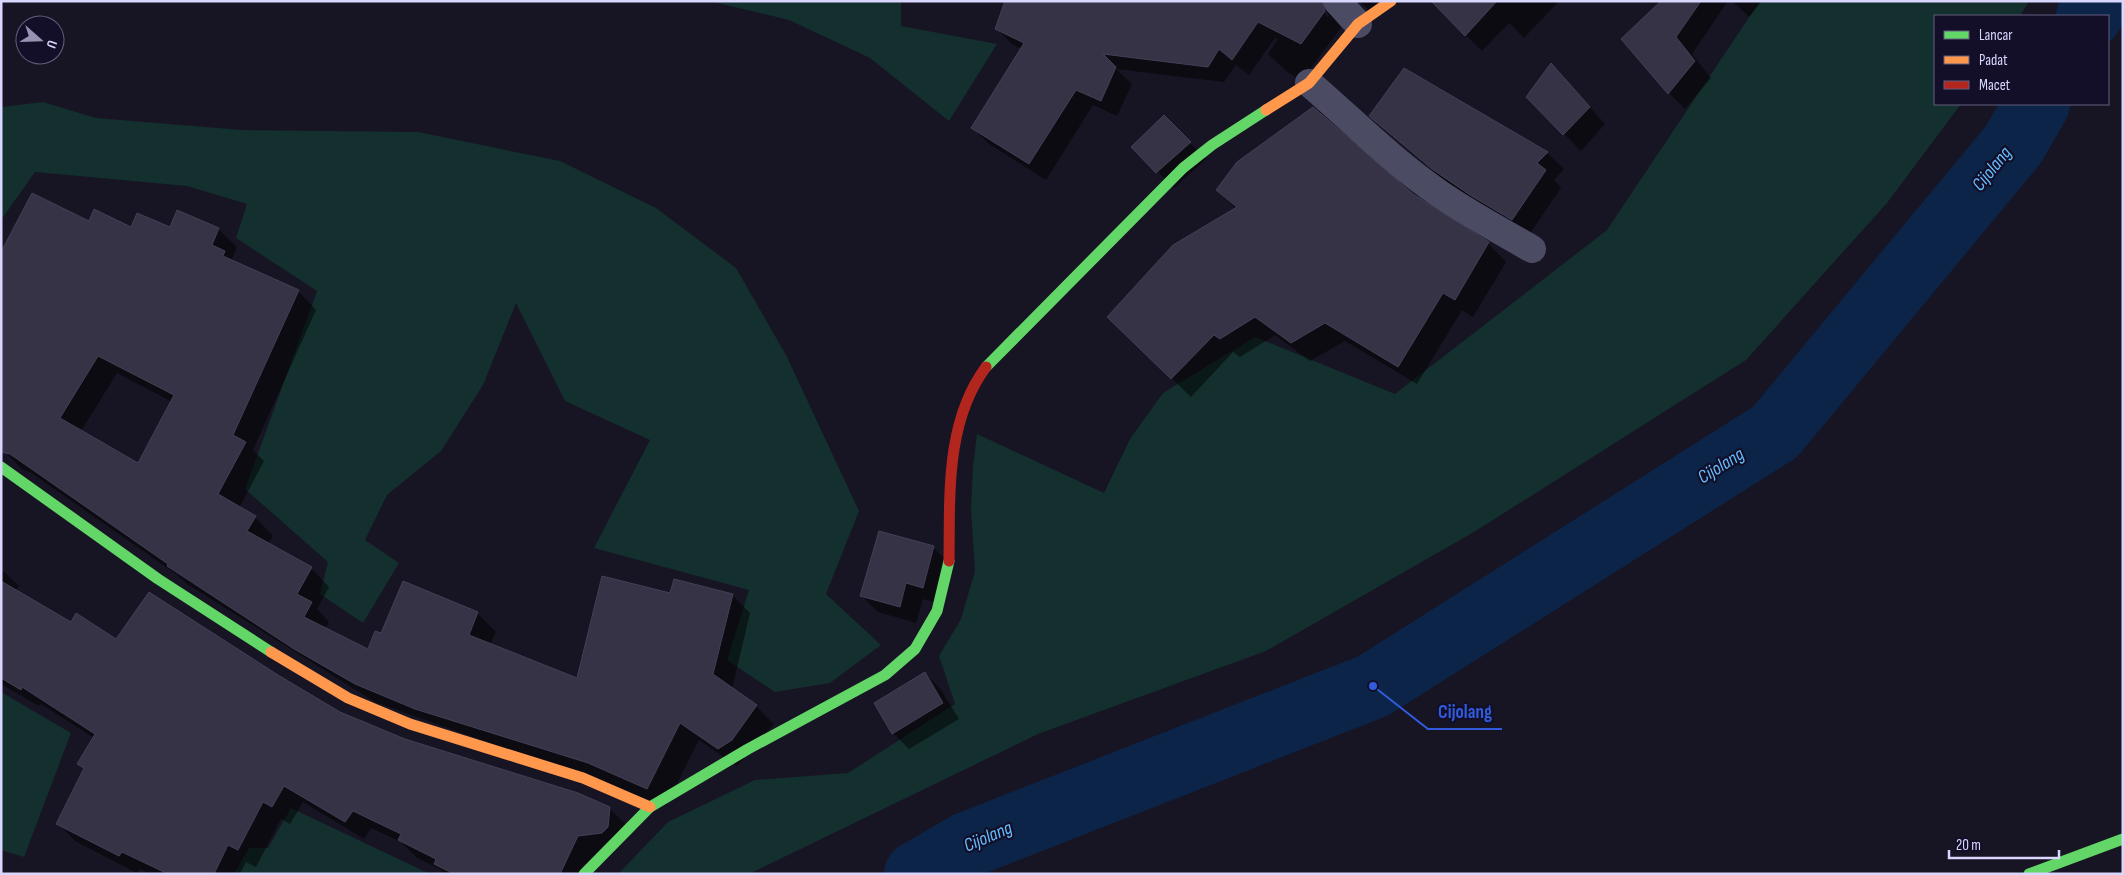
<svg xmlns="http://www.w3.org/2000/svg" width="2124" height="875" font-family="'Sofia Sans Condensed',sans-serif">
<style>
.green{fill:#132f2e}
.shadow{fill:#0007;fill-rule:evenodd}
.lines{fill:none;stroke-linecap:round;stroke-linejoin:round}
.river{stroke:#0c2448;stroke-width:66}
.building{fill:#353345;stroke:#434057;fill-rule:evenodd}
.street{stroke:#4b4b64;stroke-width:28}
.fast{stroke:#63d668;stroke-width:11}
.slow{stroke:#ff974d;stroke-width:11}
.jam{stroke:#b3261e;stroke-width:11}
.labels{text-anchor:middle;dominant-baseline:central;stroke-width:4.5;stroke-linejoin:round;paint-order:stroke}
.water-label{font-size:19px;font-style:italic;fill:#65beff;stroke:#130f29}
.leader{fill:none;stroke:#305cdc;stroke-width:2}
.callout-dot{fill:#305cdc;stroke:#130f29;stroke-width:2}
.callout-label{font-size:19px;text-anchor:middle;font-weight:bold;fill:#305cdc;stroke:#130f29;stroke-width:4.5;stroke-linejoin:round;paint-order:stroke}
</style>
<rect width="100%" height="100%" fill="#171523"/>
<path class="green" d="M709,1h192v25l96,18 -48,77 -79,-63 -81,-38z
M1760,1h269l-9,15h-85v88h26l-74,99 -141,157 -272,172 -208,119 -228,83 -289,140h-131l50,-52 87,-42 93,-7 107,-69 -16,-48 22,-37 14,-48 -4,-63 2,-42 4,-32 127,59 26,-54 33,-46 92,-56 140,57 212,-164z
M43,102l53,16 146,12 176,2 142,29 96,47 80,60 51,89 72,154 -33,83 55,51 -51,38 -55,9 -48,-32 22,-70 -155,-42 56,-108 -85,-39 -49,-98 -33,82 -42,66 -54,44 -22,45 34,23 -36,60 -43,-29 8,-32 -83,-73 72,-198 -81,-53 11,-34 -60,-18 -152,-14 -34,48v-113z
M1,692l70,41 -47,124 -23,-7z
M291,808l139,66h-196l15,-26h19z"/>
<path class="shadow" d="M1006,1h383l-14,15 -15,-14h-10l-13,19 4,7 -40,53 -16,-11 -17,-16 10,-15 -3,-1 -26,37 -13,-10 -12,17 -108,-13 16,15 -15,32 -24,-11 -47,75 -57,-36 -17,-16 50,-79 -9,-4 -17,-17zM1320,4h3l6,12 -2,1z
M1448,1h111l-35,37 -15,-15 -27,28 -42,-42z
M1663,1h65l-36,53 19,24 -26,31 -16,-16z
M1732,1h30l-13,16z
M1552,65l53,59 -24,27 -54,-54z
M1371,116l176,37 17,16 -10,11 7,8 -32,47 -79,-50 -63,-53z
M1164,117l42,42 -32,29 -41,-41z
M1217,190l195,5 76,48 18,19 -33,55 -11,-7 -45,74 -72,-43 -35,20 -35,-26 -35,22 -7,-5 -42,45 -64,-62 110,-126z
M89,223l42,5 87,1 19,18 -5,12 4,5 62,27 18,19 -63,140 11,11 -25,47 16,9 18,19 -5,8 43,24 18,19 -12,22 12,13 -4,7 43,22 14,-16 95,-22 19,19 -6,12 87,35 94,-84h61l18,18 -18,76 24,17 18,18 -37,42 -38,-26 -33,66 -291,-104 -188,-118 -11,-10 -146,-102 -7,-2 -19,-19zM117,373l55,29 -33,63 -58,-34z
M933,547l17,17 -10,40 -17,-5 -7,24 -38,-11 -16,-16z
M1,569l18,17 -4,5 56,32 45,17 161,36 63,37 65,27 204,68 18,18 -40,48h-142l-5,-5 -23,-11 -16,-16 -30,-14 -7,11 -61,-37 -13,22 -9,-5 -25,48 -10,-5 -6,12h-89l-11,-5 -3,4 -62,-32 -17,-18 27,-53 -6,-6 15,-26 -53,-34 -2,2 -38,-22z
M925,673l16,17 18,29 -50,30 -16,-16z"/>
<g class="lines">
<path class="river" d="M2089,16l9,-15
M917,874l50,-29 406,-159 402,-254 238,-287 24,-41"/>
</g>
<path class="building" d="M1005,1h317l3,10 -24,33 -43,-22 -26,38 -13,-11 -11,18 -105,-13 13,13 -15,34 -25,-11 -47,74 -58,-36 53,-85 -29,-14z
M1431,1h66l-32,35z
M1661,1h40l-25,36 19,24 -27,33 -47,-55z
M1551,63l39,44 -27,28 -37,-38z
M1404,68l144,84 -11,11 9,7 -34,50 -42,-25 -38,-26 -63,-53z
M1313,107l100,87 76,48 -34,58 -12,-7 -45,74 -73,-44 -34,20 -36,-26 -35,22 -6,-4 -43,44 -64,-62 66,-72 64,-38 -21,-17 21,-28z
M1164,115l27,27 -35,31 -25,-26z
M32,193l57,28 5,-12 37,18 6,-14 33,14 7,-17 42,18 -7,17 13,6 -2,5 76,34 -66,145 13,7 -28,52 38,22 -9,15 65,36 -15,27 15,8 -8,15 64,32 7,-18 6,2 22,-52 75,31 -9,23 108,43 25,-102 68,17 4,-14 59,15 -20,80 44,31 -25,35 -14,9 -38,-26 -33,66 -59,-26 -173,-54 -60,-25 -61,-35 -127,-83 1,-2 -158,-110 -9,-2v-200zM98,356l76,39 -36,68 -78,-45z
M879,531l55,15 -11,42 -17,-5 -6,24 -40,-11z
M1,581l70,41 5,-9 40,26 33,-47 129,83 62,37 65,27 173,54 32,14 -2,20 -6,6 -24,3 -18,38h-106l-20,-10 2,-5 -38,-19 3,-6 -48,-23 -8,11 -61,-36 -12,21 -9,-5 -25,48 -10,-5 -14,29h-46l-46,-22 -3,4 -63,-32 28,-56 -7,-4 18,-30 -73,-47 -1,3 -20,-12z
M925,672l18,31 -51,31 -18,-31z"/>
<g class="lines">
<path class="street" d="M1337,1l21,23
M1309,83c43,37 84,79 131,111 29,20 61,37 92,55"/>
<path class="fast" d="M986,367l197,-199 29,-23 54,-35
M1,467l157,112 113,73
M584,874l66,-67 98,-58 137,-74 30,-26 22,-38 12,-50
M2029,874l94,-35"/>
<path class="slow" d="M1266,110l43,-27 49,-59 33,-23
M271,652l77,46 62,26 173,54 67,29"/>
<path class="jam" d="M949,561c1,-65 -4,-139 37,-194"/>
</g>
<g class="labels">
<g class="water-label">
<text transform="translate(1992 169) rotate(-51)">Cijolang</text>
<text transform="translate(1721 466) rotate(-32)">Cijolang</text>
<text transform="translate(988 837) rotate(-23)">Cijolang</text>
</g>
</g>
<path class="leader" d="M1373 686L1428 729H1502"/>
<circle class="callout-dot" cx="1373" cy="686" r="5"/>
<g class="callout-label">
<text x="1465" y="718">Cijolang</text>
</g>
<rect width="2124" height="875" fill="none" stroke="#dad7ff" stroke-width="5"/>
<rect x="1934" y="15" width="175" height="90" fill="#130f29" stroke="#635f7f"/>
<rect x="1944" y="31" width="25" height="8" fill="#63d668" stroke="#635f7f"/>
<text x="1979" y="40" font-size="15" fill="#dad7ff">Lancar</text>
<rect x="1944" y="56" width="25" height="8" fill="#ff974d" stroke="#635f7f"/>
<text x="1979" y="65" font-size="15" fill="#dad7ff">Padat</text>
<rect x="1944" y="81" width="25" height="8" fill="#b3261e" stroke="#635f7f"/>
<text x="1979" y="90" font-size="15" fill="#dad7ff">Macet</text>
<g transform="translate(40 40) rotate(110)"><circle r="24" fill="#130f29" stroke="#635f7f"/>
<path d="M0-4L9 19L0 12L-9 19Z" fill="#9693b2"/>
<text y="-8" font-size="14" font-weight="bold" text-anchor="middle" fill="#dad7ff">U</text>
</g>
<path d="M1949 850v8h110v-8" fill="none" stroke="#dad7ff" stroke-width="2.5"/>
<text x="1956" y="850" font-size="15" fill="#dad7ff" stroke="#130f29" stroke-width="4" paint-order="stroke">20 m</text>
</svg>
